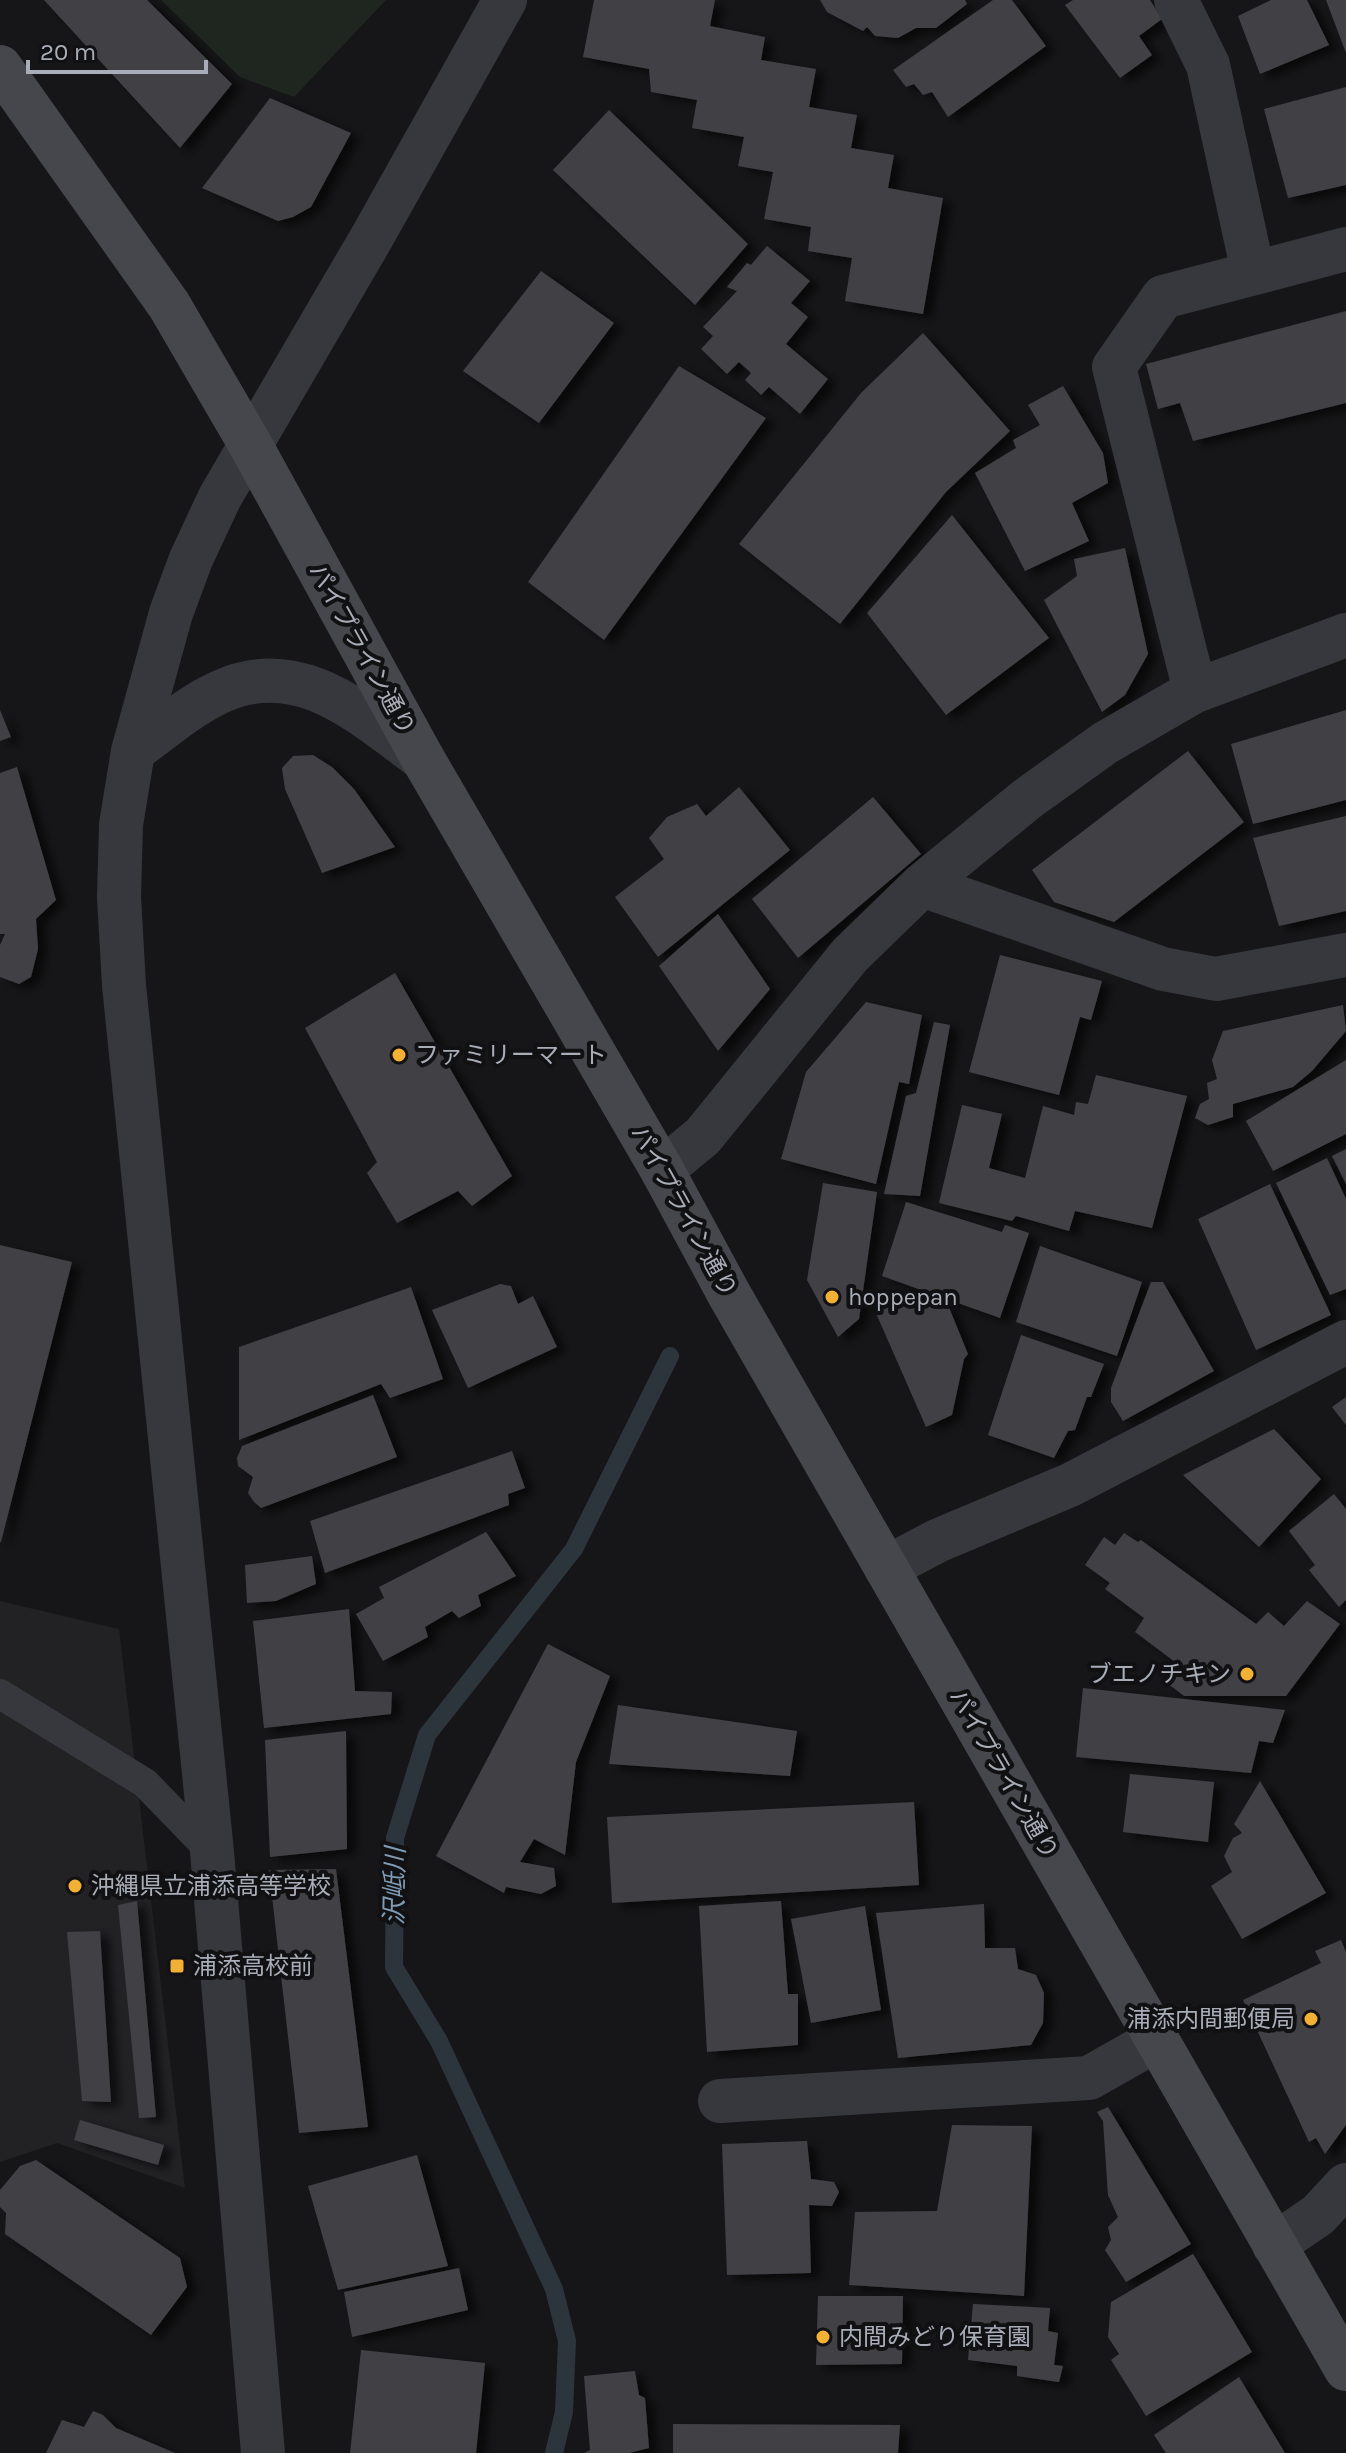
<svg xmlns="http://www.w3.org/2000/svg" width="1346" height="2453" font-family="Karla,'Noto Sans JP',sans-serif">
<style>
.built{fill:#222225}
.green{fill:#1e261f}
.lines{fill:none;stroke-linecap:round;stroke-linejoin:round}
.stream{stroke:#2c353c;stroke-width:18}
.building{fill:#404145;filter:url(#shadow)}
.service{stroke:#37383d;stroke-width:30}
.minor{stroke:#37383d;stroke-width:44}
.tertiary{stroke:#37383d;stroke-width:44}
.secondary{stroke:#45474d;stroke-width:44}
.poi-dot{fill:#f2b134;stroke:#111113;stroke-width:3}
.labels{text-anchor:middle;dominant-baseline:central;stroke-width:8;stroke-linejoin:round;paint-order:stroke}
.street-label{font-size:24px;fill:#a8adb8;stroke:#111113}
.poi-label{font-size:24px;fill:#a8adb8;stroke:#111113;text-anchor:start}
.water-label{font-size:26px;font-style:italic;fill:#7f9bb3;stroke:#111113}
</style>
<defs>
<filter id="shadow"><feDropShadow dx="9" dy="5" stdDeviation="4" flood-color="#0009"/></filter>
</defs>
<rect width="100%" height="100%" fill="#161618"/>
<path class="built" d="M0,1601l119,28 66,559 -128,-45 -57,19z"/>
<path class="green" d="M161,0h225l-92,97 -54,-20z"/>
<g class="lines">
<path class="stream" d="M554,2453l10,-41 3,-71 -13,-52 -115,-248 -45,-74 1,-129 32,-103 147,-186 96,-193"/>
</g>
<path class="building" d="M44,0h103l85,84 -52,64z
M594,0h121l-5,26 55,11 -4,23 55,9 -7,38 48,8 -6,33 43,7 -6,33 55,10 -20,116 -78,-13 7,-43 -44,-7 3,-24 -47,-8 9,-47 -35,-6 6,-29 -52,-9 5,-28 -46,-8 -2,-23 -66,-12z
M820,0h145l2,4 -31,24h-20l-18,10 -23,-2 -8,-9 -4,4 -36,-19z
M993,0h19l34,46 -98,71 -16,-25 -9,3 -9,-11 -8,3 -13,-17z
M1073,0h77l12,19 -23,17 13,19 -32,23 -55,-73z
M1271,0h36l22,45 -69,29 -22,-58z
M1326,0h20v53z
M1346,87v98l-58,13 -24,-89z
M270,98l81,35 -40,74 -18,10 -15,4 -76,-33z
M609,110l139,134 -53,61 -142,-135z
M767,246l43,35 -19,22 17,14 -22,27 42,35 -28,35 -31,-27 -8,8 -16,-15 6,-7 -12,-11 -12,12 -26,-25 12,-13 -10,-9 34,-36 -10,-4 20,-24 4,2z
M541,271l73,52 -75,100 -76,-52z
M1346,311v92l-153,38 -13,-38 -22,6 -12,-45z
M923,333l87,98 -64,61 -106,132 -101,-80 122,-151z
M679,366l87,52 -162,222 -76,-58z
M1063,386l40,67 5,30 -36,20 17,38 -64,30 -50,-98 41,-25 -3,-8 27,-15 -12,-20z
M952,515l97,123 -103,77 -79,-102z
M1125,548l23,106 -23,41 -23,17 -58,-112 33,-24 -3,-17z
M0,710l11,27 -11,4z
M1346,710v90l-93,24 -22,-80z
M1188,751l56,71 -130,100 -60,-20 -22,-32z
M313,755l19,12 22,22 41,58 -73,26 -37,-84 -3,-21 11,-12z
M17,767l39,133 -20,19 2,30 -7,28 -12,7 -19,-7v-32l5,-11h-5v-161z
M739,787l51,63 -132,107 -43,-60 49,-38 -15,-21 18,-21 30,-13 9,12z
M873,797l48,57 -123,104 -46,-59z
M1346,816v95l-67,15 -26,-88z
M718,914l52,75 -52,62 -59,-85z
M1000,955l102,26 -11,39 -11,-3 -21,78 -90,-23z
M395,973l117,203 -40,30 -14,-15 -61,32 -30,-50 10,-11 -72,-134z
M866,1002l56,13 -13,69 -10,-2 -23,102 -95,-25 25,-87z
M1343,1005l3,26 -34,40 -19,16 -60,17v13l-25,8 -13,-7 5,-14 9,-5 -2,-16 10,-4 -5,-19 11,-29z
M934,1022l16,3 -30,171 -36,-2 22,-98 10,-3z
M1346,1060v74l-73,37 -27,-50z
M1096,1075l91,21 -35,132 -77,-17 -6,20 -53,-15 -4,5 -73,-18 23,-98 40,9 -13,54 36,10 18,-72 31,9 2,-13 12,2z
M1346,1149v35l-14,-28z
M1327,1158l19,41v90l-16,6 -54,-112z
M823,1183l54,9 -18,127 -21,18 -31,-57z
M1270,1184l61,131 -75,35 -58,-131z
M906,1202l96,30 3,-7 24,8 -29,85 -118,-42z
M0,1245l72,17 -71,280h-1z
M1040,1246l102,36 -25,74 -101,-34z
M1151,1282h12l51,89 -91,50 -12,-19v-14z
M500,1284l11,2 7,18 15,-8 24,51 -89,41 -36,-78z
M411,1287l32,92 -53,19 -9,-14 -142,56v-93z
M906,1294l36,12 6,-1 20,49 -4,5 -12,56 -26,12 -51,-116z
M1021,1335l83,29 -13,33h-4l-12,33 -7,1 -14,27 -66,-23z
M373,1395l24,62 -136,51 -7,-6 -6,-9 5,-16 -15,-11 -1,-8 5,-12z
M1346,1397v28l-14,-18z
M1274,1429l47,50 -62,68 -76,-72z
M512,1451l13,37 -17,6 1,11 -184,68 -15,-52z
M1334,1494l12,15v91l-7,7 -30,-37 6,-5 -26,-34z
M486,1532l30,44 -38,19 3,11 -22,12 -7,-7 -27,16 3,10 -45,24 -27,-47 28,-16 -5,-11z
M1124,1533l14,9 3,-2 115,84 12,-12 16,14 23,-25 33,23 -54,72h-102l-17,-13 12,-18 -44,-33 9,-14 -39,-29 5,-6 -25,-18 19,-28 11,8z
M312,1556l4,28 -40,17 -29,2 -2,-38z
M349,1609l6,82 37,1 -1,22 -127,14 -11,-107z
M548,1644l62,32 -34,86 -11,93 -31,-16 -14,23 34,6 2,18 -15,8 -35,-7 -2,6 -68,-37z
M1083,1688l202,22 -12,33 -14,-2 -8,32 -175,-16z
M618,1705l179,26 -7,45 -181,-12z
M346,1731l1,118 -77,8 -5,-117z
M1130,1774l84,8 -6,60 -85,-10z
M1260,1781l66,112 -84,46 -31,-53 21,-14 -8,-16 9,-18 9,-5 -8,-9z
M914,1802l5,83 -307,18 -5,-86z
M336,1869l32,258 -69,6 -30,-263z
M137,1901l19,216 -17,1 -21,-213z
M781,1901l7,93h10v51l-91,7 -8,-146z
M984,1904l1,44h30l3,21 18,6 8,18 -1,30 -12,22 -133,13 -22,-145z
M865,1906l16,104 -70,13 -20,-104z
M100,1931l11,171 -29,-1 -15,-169z
M1341,1940l5,12v173l-21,29 -9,-16 -7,4 -66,-142 78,-37 -6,-12z
M1108,2107l83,137 -65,38 -21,-32 6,-10 -3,-13 10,-10 -10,-22 -5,-74 -6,-9z
M80,2120l84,25 -6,20 -84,-25z
M952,2125l80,1 -8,170 -175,-11 6,-73 82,-1z
M807,2141l4,38 23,3 5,10 -7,14 -23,-1 2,68 -84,2 -5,-131z
M417,2155l31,111 -110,24 -30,-104z
M36,2160l144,98 7,29 -36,48 -146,-101 1,-21 -6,-6v-17l20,-24z
M1193,2254l59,98 -106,64 -35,-56 8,-6 -11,-17 3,-35z
M459,2268l9,42 -116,27 -8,-45z
M818,2296h85l-1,68 -86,1z
M973,2304l77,4 -2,23 10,2 -4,32 9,1 -4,16 -42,-6v-10l-49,-6z
M361,2350l124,13 -9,90h-126z
M635,2371l4,24 6,3 4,50 -20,5h-45l6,-3 -6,-74z
M1239,2377l46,76h-119l-12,-18z
M93,2411l10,4 13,13 59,25h-129l16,-33 22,7z
M673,2424l227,1 -2,28h-225z"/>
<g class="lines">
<path class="service" d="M0,1694l145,89 67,69"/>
<path class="minor" d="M1176,0l32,65 45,207
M1195,691l-81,-324 49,-70 183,-48
M922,885l241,84 53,10 130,-24
M662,1170l41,-34 147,-181 72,-70 105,-86 78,-56 90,-52 151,-56
M886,1568l51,-27 133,-56 276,-143
M720,2101l369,-23 67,-38
M1274,2245l44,-30 28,-30"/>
<path class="tertiary" d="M133,751c28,-20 56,-45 87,-59 80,-37 142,23 203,67
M263,2453l-51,-601 -88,-867 -5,-88 2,-72 12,-74 38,-138 20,-54 29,-62 152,-260 133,-237"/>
<path class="secondary" d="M0,67l169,238 81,139 173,315 239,411 67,124 617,1075"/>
</g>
<g class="poi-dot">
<circle cx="399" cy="1055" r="8"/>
<circle cx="832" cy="1297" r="8"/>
<circle cx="1247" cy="1674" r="8"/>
<circle cx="75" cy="1886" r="8"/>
<rect x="169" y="1958" width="16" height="16" rx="4"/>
<circle cx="1311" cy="2019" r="8"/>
<circle cx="823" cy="2337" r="8"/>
</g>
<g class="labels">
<g class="street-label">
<text transform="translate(362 649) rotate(61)">パイプライン通り</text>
<text transform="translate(684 1211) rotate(61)">パイプライン通り</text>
<text transform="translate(1004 1774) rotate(60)">パイプライン通り</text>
</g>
<g class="poi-label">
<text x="415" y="1055">ファミリーマート</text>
<text x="848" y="1297">hoppepan</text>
<text x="1231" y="1674" text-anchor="end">ブエノチキン</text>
<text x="91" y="1886">沖縄県立浦添高等学校</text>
<text x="193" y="1966">浦添高校前</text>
<text x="1295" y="2019" text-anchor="end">浦添内間郵便局</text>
<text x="839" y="2337">内間みどり保育園</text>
</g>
<g class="water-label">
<text transform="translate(395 1886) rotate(-89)">沢岻川</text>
</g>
</g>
<path d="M28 60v12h178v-12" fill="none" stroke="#a8adb8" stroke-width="4"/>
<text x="40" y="60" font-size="24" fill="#a8adb8" stroke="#111113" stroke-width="6" paint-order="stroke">20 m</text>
</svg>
